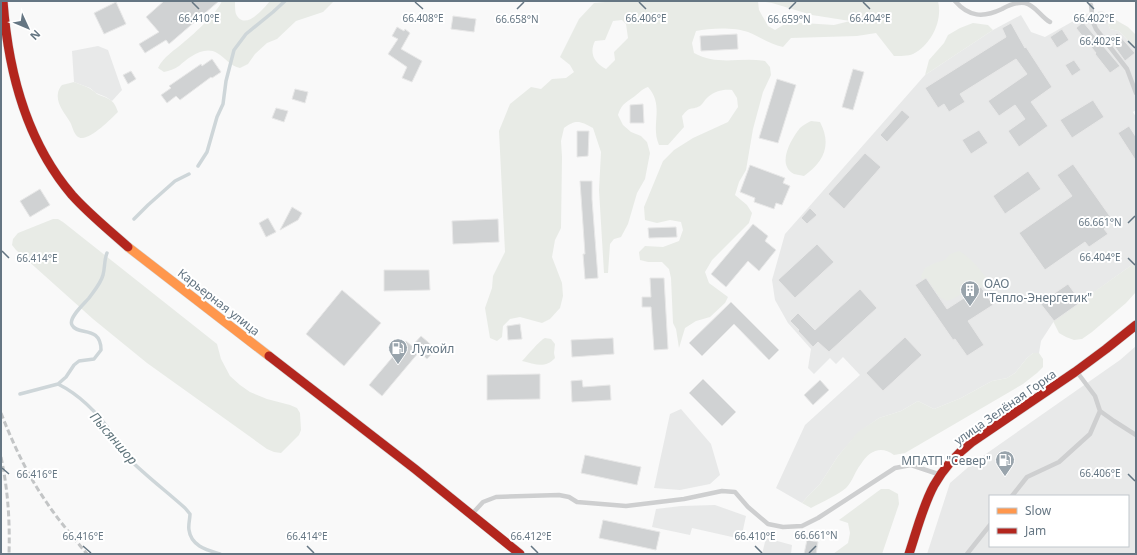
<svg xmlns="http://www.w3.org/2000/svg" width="1137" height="555" font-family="'Noto Sans',sans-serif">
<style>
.built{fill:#e8e9e9;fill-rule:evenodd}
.green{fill:#e8ebe6;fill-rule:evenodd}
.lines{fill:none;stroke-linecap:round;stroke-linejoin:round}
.stream{stroke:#ced6d9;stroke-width:3.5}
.building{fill:#d0d2d3;stroke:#e8e8e8}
.slow-casing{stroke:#d5d6d7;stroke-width:10}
.jam-casing{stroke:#d5d6d7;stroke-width:10}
.lane{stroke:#cecfd0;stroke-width:4.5}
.slow{stroke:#ff974d;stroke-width:9}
.jam{stroke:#b3261e;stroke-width:9}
.rail{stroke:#c3c5c6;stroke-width:3;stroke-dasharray:6 3;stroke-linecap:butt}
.ticks{fill:none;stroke:#657683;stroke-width:1.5}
.labels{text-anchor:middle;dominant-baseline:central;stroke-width:4;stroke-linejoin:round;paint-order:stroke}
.poi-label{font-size:12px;fill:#657683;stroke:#fff;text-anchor:start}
.street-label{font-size:12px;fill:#657683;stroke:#fff}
.water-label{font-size:13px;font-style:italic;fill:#60757c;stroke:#fff}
.ticks-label{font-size:10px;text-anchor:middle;fill:#657683;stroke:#fff;stroke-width:4;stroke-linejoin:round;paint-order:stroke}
</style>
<rect width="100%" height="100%" fill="#f9f9f9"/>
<path class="built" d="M1102,11l12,8 -6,5 2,5 9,2 17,18v61l-3,2 3,5v145l-82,59 -13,20 -2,12h-6l-6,5 -12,15 -8,5 -15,3 -31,17 -27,11 -16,-8 -17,10 -22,7 -20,14 -21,24 -18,28 -12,12 -6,7 -26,-15 29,-63 55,-50 -17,-18 -7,7 -6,-6 -16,16 -6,-6 3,-19 -23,-26 -13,-23 -3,-20 13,-46 140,-159 68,-45 28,-15 10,17 14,5 41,-23z
M98,46l10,4 14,40 -10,11 -6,-4 -10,-4 -6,-5 -16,-6 -2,-31z
M1136,346v208h-209l23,-71 23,-20 147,-103zM990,496h138v50h-138z
M681,409l30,35 9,31 -10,9 -30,6 -26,-2 16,-74z
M715,505l31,11 -5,23 -49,-11 -2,7 -38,-8 4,-18 25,-3z
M766,538l26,7 -1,9h-29z"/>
<path class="green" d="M222,1h13c0,4 0,10 1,13 9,18 28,-6 34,-13h64l-11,11 -27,9 -19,18 -10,4 -12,11 -7,10 -8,4c-10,-2 -14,-10 -23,-15 -13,-8 -29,5 -38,13 -4,3 -10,5 -15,6l-6,-4c5,-11 17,-18 26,-26 11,-9 32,-28 38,-41z
M616,1h322c5,20 -7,44 -25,53 -5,2 -13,2 -19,2l-18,-23 -19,3 -66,2 -8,9c-13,-3 -23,-10 -35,-15 -14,-5 -38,-4 -52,-1l-4,12 2,10c23,13 46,4 71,8l5,6 1,8 -8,17 -10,37 -7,41 -7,12 -4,13 12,10 5,8 -3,10 -37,37 -7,12 4,11 19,14 -3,6 -15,14 -14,4 -11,7 -6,20 -3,-19 -3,-6 -2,-45 -2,-9 -7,-7h-14l-8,-2 -1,-8 6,-6 18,1 16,-6 4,-11 -2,-8 -11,-2 -13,3 -12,-3 -1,-13 19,-46 11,-11 19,-12 35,-16 10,-15 -1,-9 -5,-8c-9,-1 -17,1 -24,7 -3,2 -5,7 -8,9 -10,5 -9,-1 -18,10l2,11 -16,18h-9c-9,-20 6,-39 -11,-58 -6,2 -8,5 -13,9 -9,7 -13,7 -17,19l5,10 8,7 10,4 6,6 3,11 -5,26 -8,14 -9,31 -7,13 -7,2 -4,5 -2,29h-4l-5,-83 2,-38 -8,-24c-13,-7 -17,-9 -29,0l-3,13 1,16 -1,71 -6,12 -3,17 10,26 1,13 -3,12 -10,11 -8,4 -22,-6 -10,2 -7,7 -1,11 -5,4 -7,-3 -5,-30 7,-20 1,-12 12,-24 -6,-121 11,-27 21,-17 10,2 11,-10 14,-1 8,-6 -4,-7 -10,-8 19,-38 15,-16zM758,1l14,2 40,12 38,6 -16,4 -46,-3 -13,8 -7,-4 -9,-16zM622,20l4,4 2,14 -14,14 1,8 -9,9c-12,-6 -17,-16 -11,-28l10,-1 8,-19z
M1114,19l14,8 8,8v14l-17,-18 -9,-2 -2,-5z
M973,23l15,2 5,5 -68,45 4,-15 15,-17 4,-8 12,-7z
M74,82c5,2 11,4 15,6 3,2 6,4 8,6 12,5 17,5 21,18 -8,8 -25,25 -36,26 -8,0 -9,-11 -12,-16 -5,-9 -14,-18 -12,-29 0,-2 2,-6 4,-8z
M811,121l9,1c12,23 4,40 -16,54 -3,-1 -7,-1 -10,-2 -18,-9 -3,-35 6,-46 3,-3 7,-5 11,-7z
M53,219h5l5,3 149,118 5,4 4,15 9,17 10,9 10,7 17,7 23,6 7,3 3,5 1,17 -2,5 -18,18 -7,-1 -7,-3 -120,-86 -54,-44 -77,-69 -4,-5 1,-6 5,-6z
M959,251c11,6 21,18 28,28l-2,8h-4l-3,2c-10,-1 -21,9 -31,12l-9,-5 -14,-11 -3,-9 4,-8 10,-5 10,-3 5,-6z
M1136,262v30l-10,11 -34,29 -10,7 -8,1 -8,-3 -7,-4 -6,-12z
M545,338l6,1 4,5 -1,9 1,5c-10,11 -20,6 -33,3 5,-5 18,-21 23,-23z
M1033,353h6l4,6v8l-6,6 -14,11 -118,69 -11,2c-13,-10 -25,-4 -33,9 -6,7 -8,17 -15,24 -10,8 -24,14 -35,20l-9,-5 6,-7 12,-12 18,-28 20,-24 21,-14 22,-7 17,-10 16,8 27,-11 31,-17 15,-3 8,-5 12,-15z
M881,489h8l9,5 1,10 -17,50h-49l15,-11 2,-10 -2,-10 -9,-3z"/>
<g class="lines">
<path class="stream" d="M198,166l9,-14 10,-35 6,-13 3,-23 8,-31 12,-16 27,-22 12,-11
M134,219l14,-14 27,-24 14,-7
M58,384l8,-7 8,-12 5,-4 15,-2 7,-9c0,-25 -24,-14 -29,-25 -4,-7 12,-21 17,-27 5,-7 12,-15 14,-23 2,-7 1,-15 4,-22
M20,394l38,-10c22,11 42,32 56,52 5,7 8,15 13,21 18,18 39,34 58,51l5,6c0,5 -2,11 -1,16 2,16 18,20 31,24"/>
</g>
<path class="building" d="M164,1h55l-50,43 -3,-4 -21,13 -6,-9 20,-12 -13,-15z
M116,2l10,22 -22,10 -10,-21z
M453,16l23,3 -2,13 -23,-3z
M1083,22l37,44 -10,7 -15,-19 1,-1 -20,-25z
M1011,23l14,25 1,-1 26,40 -21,15 17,24 -29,21 -11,-16 17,-12 -10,-14 -16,11 -11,-15 39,-27 -11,-15 -56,35 5,8 -16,10 -5,-8 -6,4 -13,-20 81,-51 -4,-9z
M397,27l7,4 1,-2 5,4 -9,16 21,12 -10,21 -10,-4 5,-11 -19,-13 10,-15 -6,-3z
M1062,29l7,11 -12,8 -7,-11z
M1117,33l18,20 -10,8 -15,-21z
M737,34l1,15 -37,2 -1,-15z
M212,59l9,13 -9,6 -1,-1 -31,23 -4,-4 -9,7 -6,-8 10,-7 -2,-2 32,-22 1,2z
M1074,60l7,10 -9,6 -7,-11z
M853,69l11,3 -11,38 -11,-3z
M131,71l5,8 -8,5 -5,-9z
M777,79l19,6 -18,58 -19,-5z
M295,89l13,3 -3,11 -13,-4z
M1093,100l11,17 -32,21 -12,-18z
M643,104l1,19h-14v-18z
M276,108l12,3 -4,11 -12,-4z
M902,110l8,7 -23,25 -7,-7z
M1129,126l7,11v24l-18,-28z
M979,130l9,13 -17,11 -9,-14z
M577,131h12l-1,25 -11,1z
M865,153l16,14 -37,42 -16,-15z
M1073,164l41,58 -10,7 4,5 -19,13 -4,-5 -40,28 -26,-37 53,-37 -15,-21z
M750,165l35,13 -2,5 7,3 -8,19 -6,-2 -2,6 -20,-7 1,-4 -15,-6z
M1028,171l13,18 -36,25 -12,-18z
M580,181h12v18l6,79 -13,1 -2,-25h2z
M40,189l10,16 -20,12 -10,-16z
M292,207l10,6 -4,7 -18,10z
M810,208l7,7 -10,9 -6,-6z
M268,218l8,14 -10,5 -7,-14z
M498,219l1,23 -46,2 -1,-23z
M753,224l15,12 -3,5 11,9 -17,21 -11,-10 -22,26 -15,-13z
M676,227l1,10 -28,1 -1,-10z
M817,244l17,18 -39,36 -17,-18z
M384,270h45l1,20 -46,1z
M650,278h14l4,71 -14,1 -3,-43h-9v-10h9z
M926,278l21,31 34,-22 12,18 -25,16 16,24 -17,11 -12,-17 -2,1 -38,-55z
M1068,284l13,18 -27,19 -14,-18z
M860,289l17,19 -48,44 -11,-10 -5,5 -15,-16 1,-1 -9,-9 8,-8 17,17z
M342,290l39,33 -37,43 -38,-32z
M731,302l48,48 -10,10 -35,-36 -32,32 -13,-13z
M520,324l2,15 -14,1 -1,-14z
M421,336l15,13 -9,10 -8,-7 -37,44 -13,-11 37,-44 6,5z
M905,337l17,18 -39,36 -17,-18z
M613,338l1,16 -42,3 -1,-17z
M540,374v25l-53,1v-25z
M703,379l33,33 -14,14 -33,-33z
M582,380l1,7 27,-2 1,15 -39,2 -1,-21z
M820,380l9,10 -16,15 -9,-10z
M585,455l56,12 -4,18 -56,-12z
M603,520l57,12 -4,18 -57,-12z
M807,540l11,2 -2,12h-12z"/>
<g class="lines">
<g class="slow-casing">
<path id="slow" d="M128,247l141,109"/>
</g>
<g class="jam-casing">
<path id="jam" d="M3,1c5,69 23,140 69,194 17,19 37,35 56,52
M269,356l146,113 105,85
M909,554c16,-49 20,-78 63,-112l103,-70 31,-23 30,-24"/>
</g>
<path class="lane" d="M955,1c14,16 28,17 47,8 7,-4 15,-7 23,-6 10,2 16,14 25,19
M1091,5l2,17 3,7 31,40 9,24
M1100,411l14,10 22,14
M1012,496l15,-19 32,-15 31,-28 10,-23 -5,-15 -18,-24
M472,514l11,-12 13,-5 63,-2 10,2 8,5 49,4 58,-7 38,-8 13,1 13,15 20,17 15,3 19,-1 16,-8 77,-50 16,-3 27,9
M967,554l23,-29"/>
<use href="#slow" class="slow"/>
<use href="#jam" class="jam"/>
<path class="rail" d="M1,413c12,31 27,63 46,90 12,18 26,34 40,51
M1,457c7,33 9,64 8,97"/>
</g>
<path class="ticks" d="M192,2l7,7M415,2l8,7M639,2l7,7M863,2l7,7M1087,2l7,7M517,9l7,-7M789,9l7,-7M1128,41l7,7M1128,223l7,-7M2,251l7,7M1128,258l7,7M2,468l7,6M1128,474l7,7M83,546l8,7M307,546l7,7M531,546l7,7M755,546l7,7M809,553l7,-7"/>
<defs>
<g id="building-pin" transform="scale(1)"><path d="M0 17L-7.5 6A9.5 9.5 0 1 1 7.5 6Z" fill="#99a4ac" stroke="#fff"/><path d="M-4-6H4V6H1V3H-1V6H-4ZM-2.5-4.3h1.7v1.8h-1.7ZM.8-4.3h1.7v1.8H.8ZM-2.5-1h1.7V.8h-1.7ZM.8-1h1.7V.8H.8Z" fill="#fff"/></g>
<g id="fuel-pin" transform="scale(1)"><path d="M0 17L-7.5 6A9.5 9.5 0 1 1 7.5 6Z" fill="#99a4ac" stroke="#fff"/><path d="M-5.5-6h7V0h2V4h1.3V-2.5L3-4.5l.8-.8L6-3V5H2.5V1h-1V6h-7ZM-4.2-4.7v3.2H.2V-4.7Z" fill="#fff"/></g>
</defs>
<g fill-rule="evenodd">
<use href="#building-pin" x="970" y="290"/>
<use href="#fuel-pin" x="398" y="348"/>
<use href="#fuel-pin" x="1005" y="460"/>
</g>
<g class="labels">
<g class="poi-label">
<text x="984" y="283">ОАО<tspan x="984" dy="14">"Тепло-Энергетик"</tspan></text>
<text x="412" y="348">Лукойл</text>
<text x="991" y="460" text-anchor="end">МПАТП "Север"</text>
</g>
<g class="street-label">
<text transform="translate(219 302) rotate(38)">Карьерная улица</text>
<text transform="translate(1005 407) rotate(-35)">улица Зелёная Горка</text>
</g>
<g class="water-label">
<text transform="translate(114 438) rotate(49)">Пысяншор</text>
</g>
</g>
<g class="ticks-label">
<text x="199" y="22">66.410°E</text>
<text x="423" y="22">66.408°E</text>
<text x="646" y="22">66.406°E</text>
<text x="870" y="22">66.404°E</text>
<text x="1094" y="22">66.402°E</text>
<text x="789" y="23">66.659°N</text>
<text x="517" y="23">66.658°N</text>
<text x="1100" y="45">66.402°E</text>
<text x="1100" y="226">66.661°N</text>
<text x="1100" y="261">66.404°E</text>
<text x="37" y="262">66.414°E</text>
<text x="1100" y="477">66.406°E</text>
<text x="37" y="478">66.416°E</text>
<text x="816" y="539">66.661°N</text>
<text x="83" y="540">66.416°E</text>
<text x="307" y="540">66.414°E</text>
<text x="531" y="540">66.412°E</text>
<text x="755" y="540">66.410°E</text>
</g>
<rect width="1137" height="555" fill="none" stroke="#657683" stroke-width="4"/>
<rect x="989" y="495" width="140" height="52" fill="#ffffff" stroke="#c1c8cd"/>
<rect x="997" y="508" width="20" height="6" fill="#ff974d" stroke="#c1c8cd"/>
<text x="1025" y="515" font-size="12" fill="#657683">Slow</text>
<rect x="997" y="528" width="20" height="6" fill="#b3261e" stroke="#c1c8cd"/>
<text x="1025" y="535" font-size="12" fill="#657683">Jam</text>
<g transform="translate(28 28) rotate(134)" stroke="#ffffff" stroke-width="3" paint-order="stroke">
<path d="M0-3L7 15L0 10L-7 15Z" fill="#657683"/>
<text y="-6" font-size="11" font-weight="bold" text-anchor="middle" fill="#657683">N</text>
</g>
</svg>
